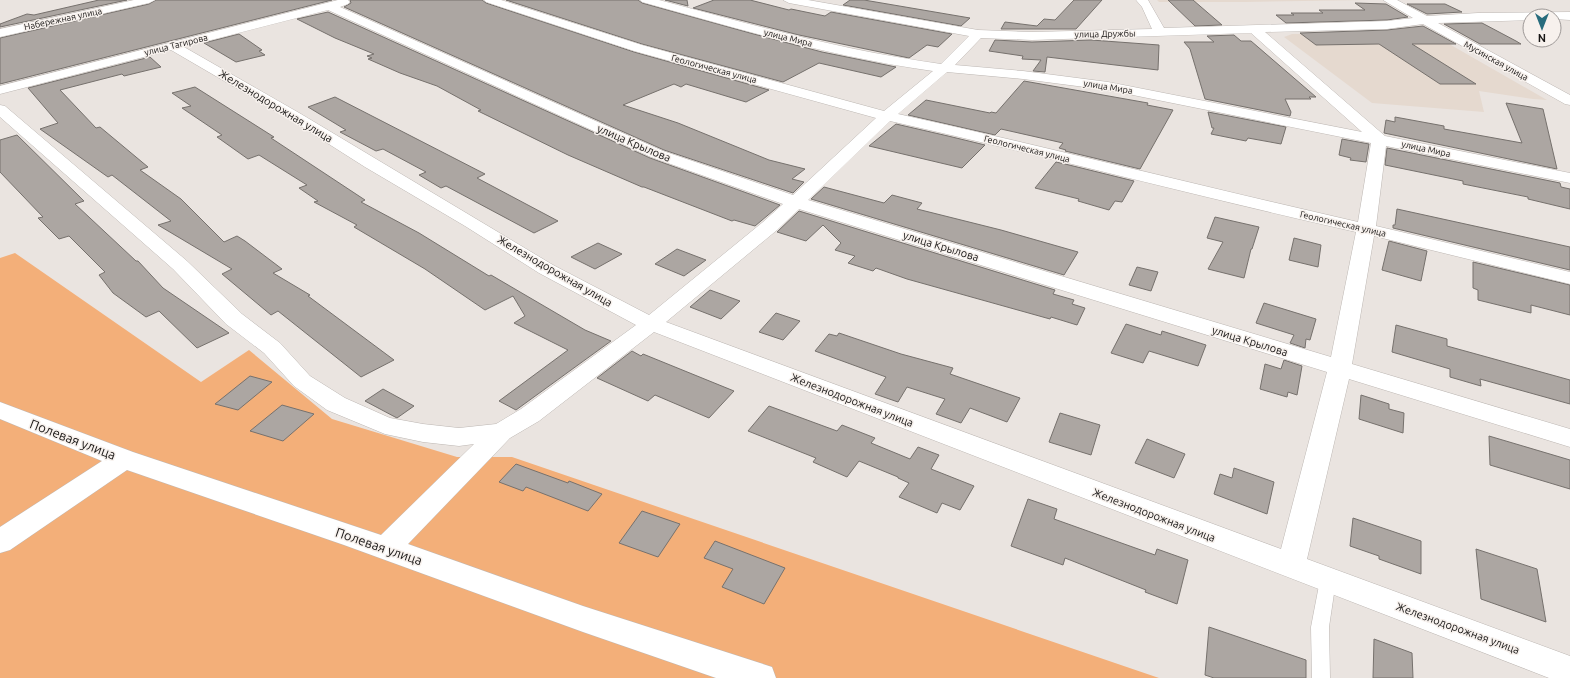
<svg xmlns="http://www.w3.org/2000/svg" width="1570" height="678" font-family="Ubuntu,sans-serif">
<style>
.built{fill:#e5d9cf}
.green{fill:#f3af79}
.building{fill:#aca6a2;stroke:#76716d}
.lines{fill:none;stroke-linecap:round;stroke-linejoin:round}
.lane-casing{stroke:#bdb7b3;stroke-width:1}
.street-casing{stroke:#bdb7b3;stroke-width:1}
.lane{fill:#fff;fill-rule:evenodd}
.street{fill:#fff;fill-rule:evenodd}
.labels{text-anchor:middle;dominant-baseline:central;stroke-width:3;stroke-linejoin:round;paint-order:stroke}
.far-street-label{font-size:9px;fill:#181615;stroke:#f7f1ed}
.street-label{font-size:11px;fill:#181615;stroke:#f7f1ed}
.near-street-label{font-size:13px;fill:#181615;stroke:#f7f1ed}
</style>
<rect width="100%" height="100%" fill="#eae4e0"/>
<path class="built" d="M1157,0h212l-124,2h-86z
M1430,33l117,67 -14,-1 -54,-8 5,21 -112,-9 -88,-66 8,-3z"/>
<path class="green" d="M15,253l186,129 48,-32 83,69 125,38h55l647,221h-1159v-420z"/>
<path class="building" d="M99,0h28l-127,27v-3l27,-10 7,1z
M156,0h176l-332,84v-46l149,-34z
M350,0h132l4,3 148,49 135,38 -23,12 -60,-18 -5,3 -7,-3 -51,21 55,18 91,37 36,9 -13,10 12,3 -11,11 -129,-43 -320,-143 7,-4z
M506,0h132l4,3 108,30 72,19 74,15 -15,10 -62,-14 -36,19 -141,-38z
M665,0h22l1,6z
M714,0h36l39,10 2,-1 34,7 6,-4 121,22 -14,13 -11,-2 -18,13 -110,-23 -106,-27z
M850,0h14l106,18 -9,8 -118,-21z
M1074,0h28l-26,29h-75l4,-7 32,4 7,-7 11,1z
M1168,0h25l29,25 -27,1z
M1355,3l31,1 22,13 -21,3 -101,3 -10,-8h18l-3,-2h32l-4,-3h46z
M1407,4h38l17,8 -35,2z
M328,12l322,146 130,47 -25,21 -21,-6 -2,1 -88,-34h-2l-74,-32 -90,-44 3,-1 -44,-24 -37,-13 -32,-14 4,-1 -5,-2 7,-2 -39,-16 -38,-19z
M1482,23l34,18 5,3h-41l-36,-20z
M1423,26l33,18h-44l64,40h-36l-61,-40 -63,1 -16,-12 87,-3z
M239,34l23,16 -3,1 6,4 -29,7 -32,-19z
M1234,35l7,6h10l65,56h-7l2,2h-26l6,13 -1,4 -85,-17 -15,-50 -6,-7h30l-7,-6z
M995,40l37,2 59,-2 68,5 -1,25 -111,-13 -2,15 -12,-1 8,-11 -19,-1 1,-3 -34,-5z
M150,57l11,10 -37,9 -2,-2 -62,16 36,38 4,-1 48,40 -8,3 41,29 43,43 13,-6 8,5 37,28 -9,4 37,22 -2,1 86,64 -33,17 -83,-66 -7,4 -49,-41 10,-5 -74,-44 13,-4 -59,-46 -4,2 -68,-48 18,-6 -30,-35z
M1024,81l124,22 -1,2 26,5 -33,59 -75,-18 1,-1 -7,-2 4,-5 -62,-14 -6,6 -87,-20 18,-15 64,13 1,-1 5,1z
M195,87l79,50 -3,1 94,62 -4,2 58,31 70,43 2,-1 94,55 26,11 -95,69 -17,-9 69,-51 -54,-27 11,-7 -12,-20 -28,14 -60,-41 -71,-42 3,-2 -43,-23 4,-1 -19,-13 8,-3 -48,-30 -11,4 -31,-22 5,-2 -40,-27 9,-2 -19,-13z
M335,97l150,77 -8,4 81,43 -24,12 -88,-47 -5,2 -22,-13 7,-3 -43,-23 -7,2 -36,-19 6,-2 -38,-23z
M1506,103l37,6 14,60 -173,-36 2,-13 9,2v-5l49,9v3l78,14z
M1208,112l78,15 -5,17 -33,-6 -2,3 -35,-7 3,-6h-2z
M896,124l52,12 37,9 -23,23 -93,-22z
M17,135l67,66 -9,3 61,57h2l25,27 66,45 -32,15 -38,-37 -13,6 -33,-24 -14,-18 6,-3 -36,-36 -10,3 -21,-21 5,-1 -43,-45v-32z
M1342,139l27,5 -3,18 -16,-2 1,-2 -12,-3z
M1387,148l173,35 1,4 9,2v20l-42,-10v-2l-65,-13v-3l-78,-16z
M1056,162l9,2 69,17 -12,21 -7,-1 -6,9 -31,-9 1,-2 -44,-11z
M824,187l60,16 8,-8 30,8 -5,6 84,21 77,22 -14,23 -253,-76z
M1397,209l173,38v23l-177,-42v-3h2z
M799,211l256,79 -2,4 21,6 -2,4 13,4 -8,17 -26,-8 -1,2 -143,-40 -31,-11 -3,3 -25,-8 7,-7 -20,-6 6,-7 -18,-18 -17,16 -29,-9z
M1215,217l44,10 -7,22h-1l-7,29 -36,-9 15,-27 -16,-4z
M1294,238l27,7 -3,22 -29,-7z
M1389,241l38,10 -6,30 -39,-11z
M598,243l24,11 -27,15 -24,-12z
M677,249l29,11 -22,16 -29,-12z
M1473,262l97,23v30l-39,-10v8l-53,-13v-10l-5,-2z
M1137,267l21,5 -7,19 -22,-6z
M710,290l30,11 -19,18 -31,-12z
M1264,303l52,16 -6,21 -4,-1 -1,9 -15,-5 4,-8 -38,-12z
M776,313l24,8 -17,19 -24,-8z
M1126,324l35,11 1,-4 44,14 -8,21 -49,-15 -6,12 -32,-10z
M1396,325l51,14v7l123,34v24l-90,-25 1,7 -31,-9v-8l-58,-17z
M839,333l62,21 52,14 -3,6 70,24 -13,24 -37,-14 -9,15 -25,-9 9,-15 -38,-12 -9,15 -23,-8 11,-17 -71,-26 14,-17 8,2z
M632,351l9,5 2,-2 91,37 -25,27 -54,-23 -7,6 -51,-23z
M1284,360l18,6 -5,29 -9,-3 -1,5 -27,-8 5,-25 16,5z
M250,376l22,6 -34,28 -23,-6z
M383,389l31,17 -17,12 -32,-17z
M1361,395l28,9v5l15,4 -1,20 -44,-14z
M282,405l32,9 -31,27 -33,-10z
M769,406l68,25 5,-6 33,13 -4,5 39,16 8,-12 21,8 -8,14 43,17 -14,24 -18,-7 -5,10 -38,-16 10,-14 -11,-5v-1l-39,-16 -12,16 -34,-15 3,-4 -68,-27z
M1060,413l40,12 -9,30 -42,-13z
M1489,436l81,24v29l-80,-24z
M1147,439l38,15 -11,24 -39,-15z
M516,464l52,19 1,-2 33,13 -14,17 -62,-24 -3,4 -24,-9z
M1234,468l40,14 -7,32 -53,-20 6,-20 12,4z
M1028,499l29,10 -3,10 101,36 2,-6 31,11 -11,44 -32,-12 1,-2 -81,-32 -2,7 -52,-19z
M642,511l38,13 -22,33 -39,-14z
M1353,518l68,23v33l-42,-15v-3l-29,-10z
M715,541l70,27 -21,36 -42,-17 11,-18 -29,-11z
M1476,549l61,20 9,53 -65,-23z
M1209,627l97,33v18h-92l-9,-3z
M1374,639l38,14 1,25h-40z"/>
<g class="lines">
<g class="lane-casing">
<path id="lane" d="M1328,573l6,2 2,5 -7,47 1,51h-18l-1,-51 9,-47 2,-5z"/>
</g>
<g class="street-casing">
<path id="street" d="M134,0h21l-6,3 -149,34v-8z
M338,0h10l2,2 -2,2 -8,3 323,144 130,44 83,-77 -242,-67 -148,-49 -2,-2h17l141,45 242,66 49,-40c-99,-14 -195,-42 -291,-69l-2,-2h19c93,25 186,51 282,64l28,-28 -180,-33 -6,-3h25l170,30 54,2 120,-3 -10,-22 -6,-7h12l16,28 223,-7 26,-3 -30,-18h14l30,16 51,-3 92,-1v8l-16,-1v-3h-24v4l-92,3 132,72v10l-5,-1 -142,-80 -36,5 -122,3 120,104 185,37v10l-184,-37 -10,80 194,46v12l-196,-48 -22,128 218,65v18l-221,-68 -42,180 263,97v22h-21l-895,-346 -115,89 -29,17 -102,106 175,62 177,57 12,4 4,11h-60l-133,-46 -239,-87 -217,-75 -117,80 -10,3v-26l102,-66 -102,-42v-17l133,50 248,83 93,-91 -15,2 -36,-4 -38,-8 -58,-24 -33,-24 -30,-33 -38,-29 -53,-55 -173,-152v-12l5,1 182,155 55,53 38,29 30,33 35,22 45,20 33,6 36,4 37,-4 25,-15 115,-84 -97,-52 -74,-47 -100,-59 -74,-47 -120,-70 -171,44v-8zM328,10l323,147 132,47 -20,18 -114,93 -96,-50 -252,-151 -117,-67zM1251,33l111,99 -254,-50 -85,-11 -68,-6 26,-27 51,2zM947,72l76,7 85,11 263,53 -13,79c-154,-35 -306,-74 -460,-108zM890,121c156,35 310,76 466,111l-25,125 -523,-157zM799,209l528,163 -46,177 -615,-227 111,-92z"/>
</g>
<use href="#lane" class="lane"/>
<use href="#street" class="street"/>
</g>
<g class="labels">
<g class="far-street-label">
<text transform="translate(63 19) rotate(-12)">Набережная улица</text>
<text transform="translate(1105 34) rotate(-1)">улица Дружбы</text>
<text transform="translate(788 38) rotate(14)">улица Мира</text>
<text transform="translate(176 45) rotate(-14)">улица Тагирова</text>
<text transform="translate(1496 61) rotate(29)">Мусинская улица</text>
<text transform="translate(714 69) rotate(15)">Геологическая улица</text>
<text transform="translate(1108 87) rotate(9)">улица Мира</text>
<text transform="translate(1027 149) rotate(14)">Геологическая улица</text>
<text transform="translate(1426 149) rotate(12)">улица Мира</text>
<text transform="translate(1343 224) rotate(13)">Геологическая улица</text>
</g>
<g class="street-label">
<text transform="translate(276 106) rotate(31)">Железнодорожная улица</text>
<text transform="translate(634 143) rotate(23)">улица Крылова</text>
<text transform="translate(941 246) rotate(17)">улица Крылова</text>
<text transform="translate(555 271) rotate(30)">Железнодорожная улица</text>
<text transform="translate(1250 341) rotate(17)">улица Крылова</text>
<text transform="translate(852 400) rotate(21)">Железнодорожная улица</text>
<text transform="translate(1154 515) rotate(21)">Железнодорожная улица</text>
<text transform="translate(1458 628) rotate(20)">Железнодорожная улица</text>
</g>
<g class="near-street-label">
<text transform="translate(73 439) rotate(21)">Полевая улица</text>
<text transform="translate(379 546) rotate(19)">Полевая улица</text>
</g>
</g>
<g transform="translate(1542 28) rotate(180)"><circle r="19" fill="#f7f1ed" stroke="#9e9997"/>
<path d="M0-3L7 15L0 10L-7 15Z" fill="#286c7d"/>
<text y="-6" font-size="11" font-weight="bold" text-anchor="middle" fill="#181615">N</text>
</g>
</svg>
